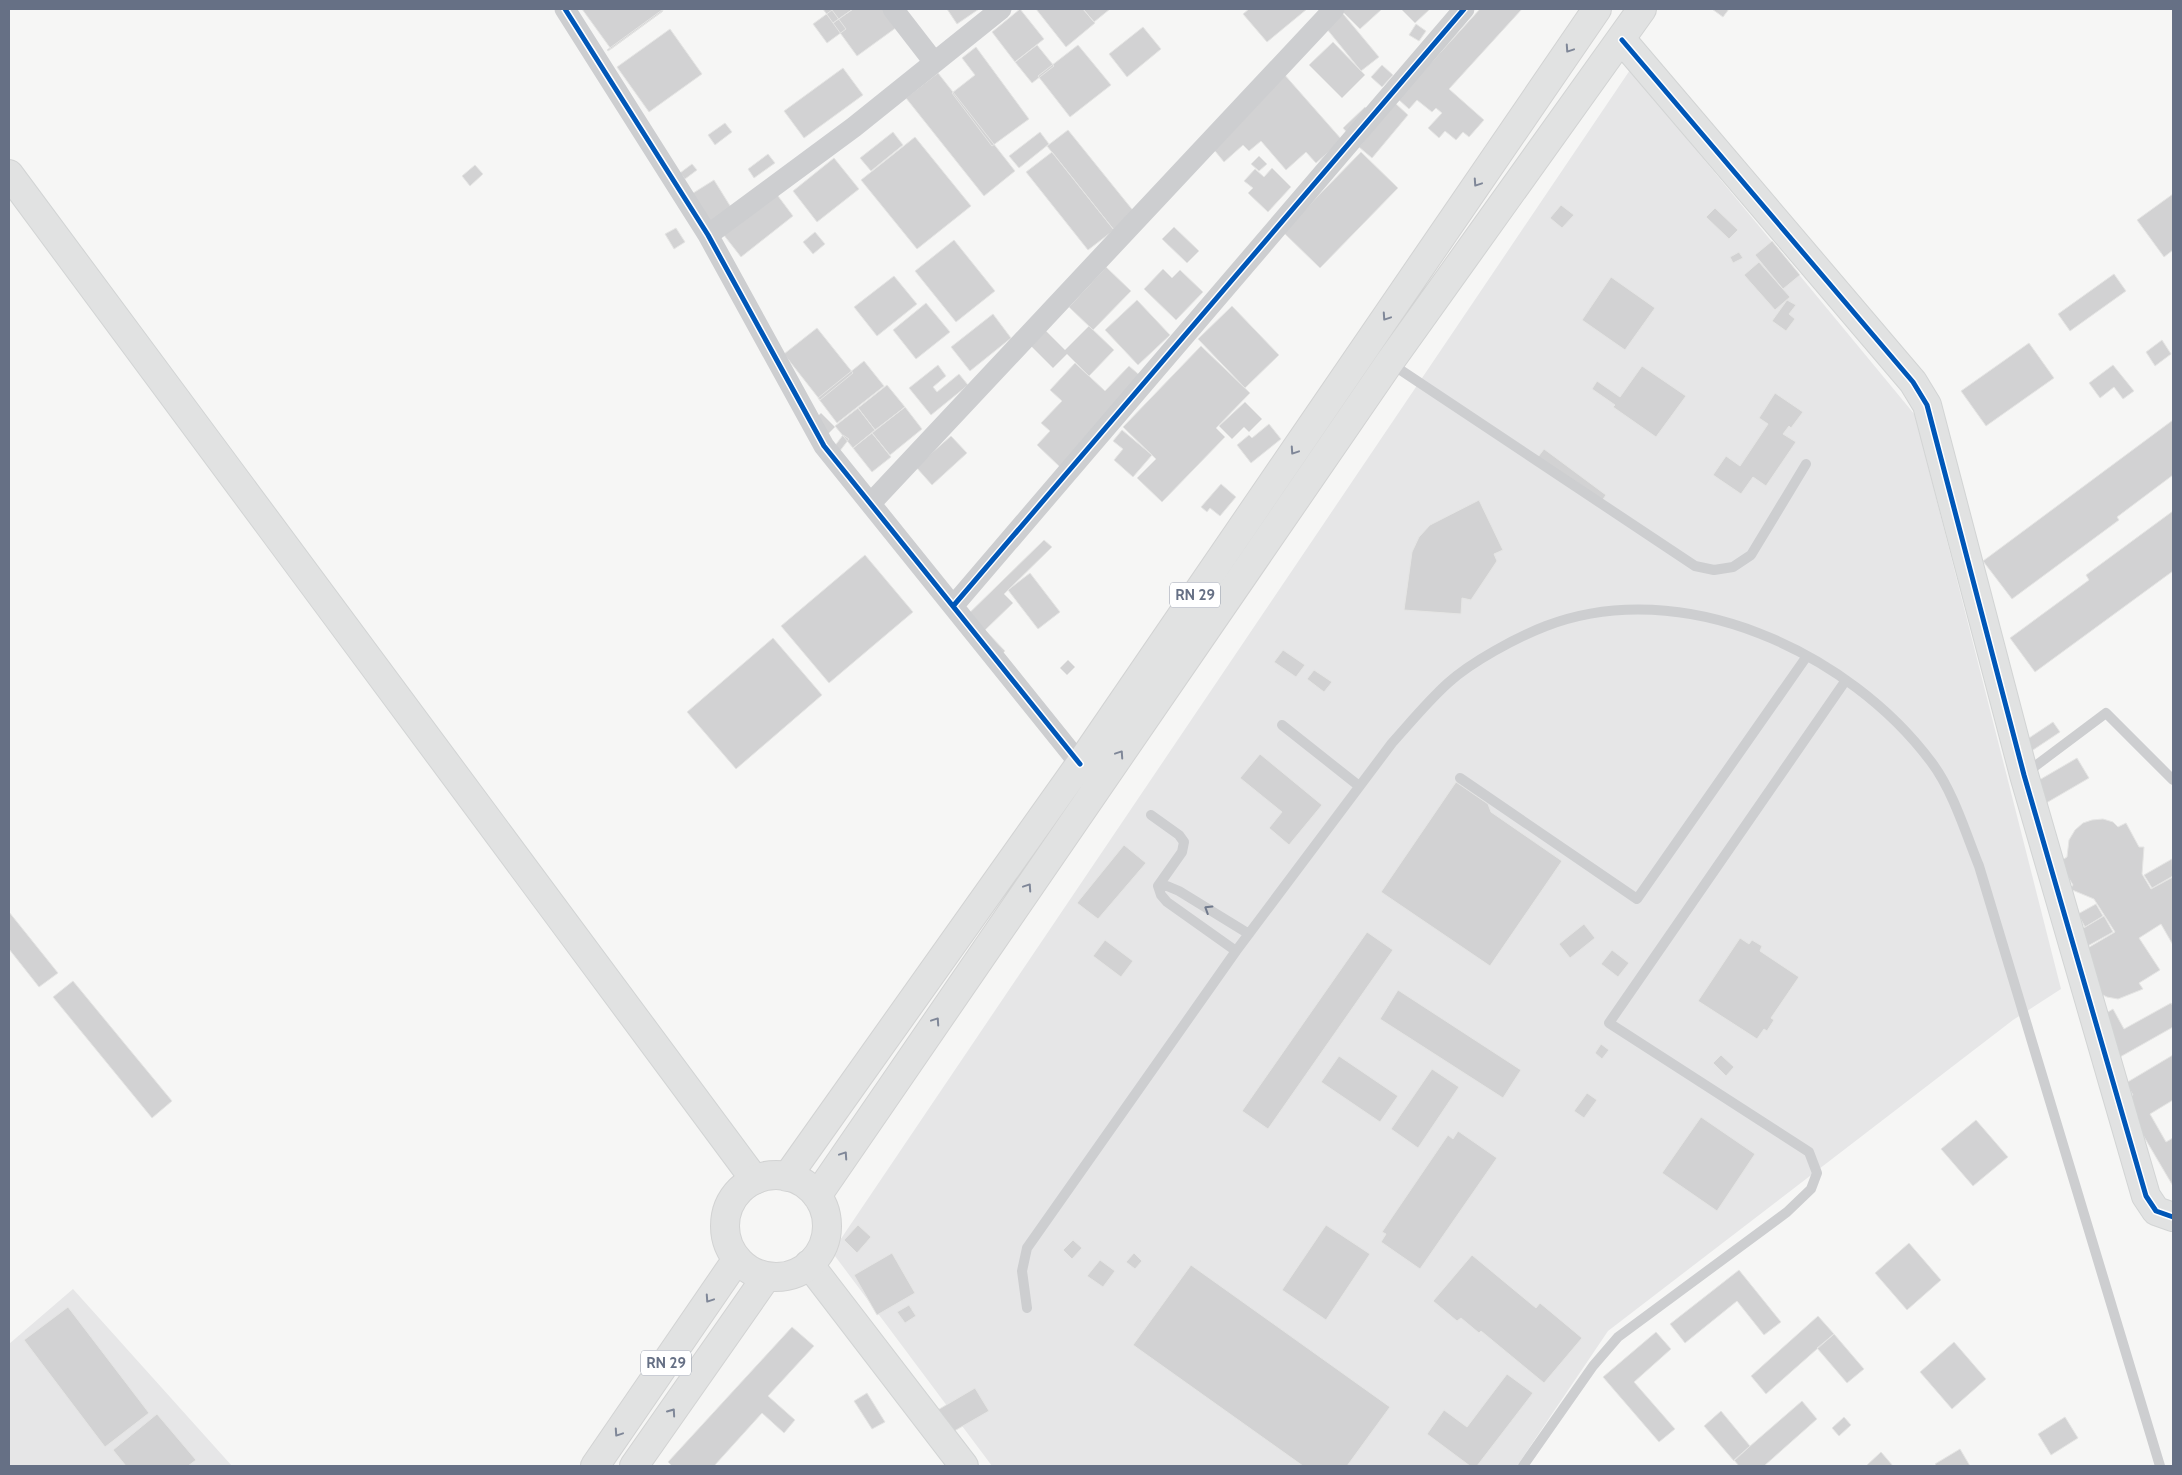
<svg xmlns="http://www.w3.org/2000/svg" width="2182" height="1475" font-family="Cabin,sans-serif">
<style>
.built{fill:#e6e6e7}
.building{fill:#d2d2d3;stroke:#e5e5e4}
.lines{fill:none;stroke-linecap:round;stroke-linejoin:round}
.secondary-casing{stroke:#d2d4d4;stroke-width:30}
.highway-casing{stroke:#d2d3d3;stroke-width:30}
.lane{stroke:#cdced0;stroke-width:10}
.street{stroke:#cdced0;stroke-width:21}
.secondary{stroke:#e1e2e2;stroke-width:28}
.highway{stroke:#e1e2e2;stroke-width:28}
.cycleway-casing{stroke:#fff;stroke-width:8}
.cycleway{stroke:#0057b8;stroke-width:5}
.oneway{stroke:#7f8798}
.oneway2{stroke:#70798c}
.labels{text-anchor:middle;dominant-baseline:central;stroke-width:5;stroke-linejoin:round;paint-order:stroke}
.shield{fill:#fff;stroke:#949baa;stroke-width:1}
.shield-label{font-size:15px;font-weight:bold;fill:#667085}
</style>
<rect width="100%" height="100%" fill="#f6f6f5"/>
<path class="built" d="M1630,70l285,345 146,574 -48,31 -405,311 -91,135h-525l-160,-214z
M73,1289l159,177h-223v-122z"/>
<path class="building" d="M582,9h80l1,2 -52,38z
M823,9h30l-20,14z
M853,9h31l13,18 -40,29 -24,-33z
M947,9h32l-22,15z
M1020,9l24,30 -29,23 -23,-30z
M1036,9h47l12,14 -29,24z
M1083,9h27l-16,13z
M1249,9h58l-40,33 -24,-28z
M1339,9l40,48 -18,14 -39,-48z
M1340,9h42l-22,20z
M1401,9h29l-15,14z
M1480,9h42l-73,80 35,31 -15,17 -6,-5 -7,8 -11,-9 -6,7 -11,-10 14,-15 -6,-5 -4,4 -15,-12 -8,9 -11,-10z
M1712,9h17l-6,8z
M662,10l1,1 -55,40 -1,-1z
M832,10l14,19 -19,14 -14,-19z
M1416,24l10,7 -7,10 -10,-6z
M1143,27l18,22 -34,28 -18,-23z
M670,29l32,45 -53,38 -32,-45z
M1333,42l32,33 -23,23 -33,-33z
M1037,45l17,21 -22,17 -17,-21z
M1078,45l33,40 -41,32 -32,-41z
M976,47l53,72 -37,27 -40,-53 23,-18 -13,-17z
M1382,65l11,10 -11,12 -11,-10z
M843,68l20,27 -59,43 -20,-27z
M938,73l77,98 -31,25 -78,-98z
M1283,73l59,67 -26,23 -10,-11 -20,18 -25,-29 -12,10 -6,-6 -19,17 -13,-16z
M1395,103l13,12 -36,43 -13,-11z
M1365,107l8,9 -22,21 -8,-9z
M725,123l7,9 -17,13 -7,-10z
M1068,130l67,83 -21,17 -67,-84z
M893,132l10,13 -32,26 -11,-13z
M1040,132l9,12 -30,24 -10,-12z
M915,137l56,69 -54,43 -56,-69z
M1052,152l62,78 -26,20 -62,-78z
M1361,152l37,36 -78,80 -37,-36z
M768,154l7,9 -21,15 -6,-9z
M1259,156l8,8 -8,7 -8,-7z
M834,158l25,31 -42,33 -24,-31z
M692,164l5,6 -12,9 -5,-6z
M475,165l8,9 -13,12 -8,-10z
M1272,168l19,19 -23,25 -20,-19 5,-5 -9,-7 11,-12 9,8z
M714,180l18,29 -31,20 -19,-29z
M775,192l18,24 -52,41 -18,-23z
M2173,194v56l-9,7 -27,-37z
M1561,205l13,10 -12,13 -12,-10z
M1715,208l23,22 -9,9 -23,-22z
M1174,227l25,24 -12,12 -25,-24z
M676,228l9,14 -11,7 -9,-15z
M815,232l10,12 -12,10 -10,-12z
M954,240l41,51 -39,31 -41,-51z
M1772,241l28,34 -17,14 -28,-34z
M1739,252l4,6 -10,5 -3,-6z
M1759,262l31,35 -15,13 -31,-35z
M1106,267l25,24 -38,39 -24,-23z
M1163,269l9,9 8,-8 23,22 -27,28 -32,-31z
M2114,274l12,17 -56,40 -12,-17z
M894,276l23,28 -40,32 -23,-29z
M1611,277l44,31 -30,42 -43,-30z
M1137,300l33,35 -32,30 -33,-35z
M1787,300l9,5 -7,9 6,5 -9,12 -14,-10z
M926,303l24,29 -34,27 -23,-29z
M1232,306l47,49 -34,33 -47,-49z
M993,314l18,24 -41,33 -19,-24z
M1089,326l25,24 -25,26 -22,-22 -14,14 -26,-26 15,-15 23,23z
M817,328l36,45 -33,27 -36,-46z
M2162,340l9,14 -16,12 -9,-14z
M2029,343l25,35 -68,48 -25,-35z
M1201,346l49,47 -34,35 9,9 -63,65 -25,-24 19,-19 -33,-32z
M864,361l20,25 -47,37 -19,-25z
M1075,363l30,28 24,-25 15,13 -84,88 -23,-22 13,-14 -9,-8 21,-22 -12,-11z
M938,365l8,11 -13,11 4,5 22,-18 9,11 -37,30 -22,-27z
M2113,365l21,26 -11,8 -9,-12 -14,11 -11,-15z
M1642,366l44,30 -30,41 -43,-30 2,-2 -23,-16 5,-8 23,16z
M887,385l18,22 -30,23 -17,-22z
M1775,393l28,19 -12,16 -2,-2 -6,8 13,8 -30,44 -13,-9 -12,17 -28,-19 13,-19 14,10 28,-42 -9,-6z
M1245,402l17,17 -13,13 -5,-5 -12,12 -13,-13z
M905,407l17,22 -32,26 -18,-22z
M858,408l17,22 -22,18 -18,-22z
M821,413l14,14 -14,14 -14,-14z
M2173,420v55l-56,42 2,3 -107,79 -29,-38z
M1269,424l12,15 -30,24 -14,-18 12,-10 3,3z
M1122,430l30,25 -19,22 -19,-17 9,-11 -10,-8z
M872,433l19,24 -19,15 -19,-24z
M843,435l6,4 -10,13 -5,-5z
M951,436l16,17 -35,32 -16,-18z
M1544,449l62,46 -5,7 -63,-45z
M1221,484l15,13 -16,19 -10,-8 -3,4 -6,-5z
M1479,500l24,50 -9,4 3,7 -26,39 -9,-2 -1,16 -57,-4 8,-58 7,-15 11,-12z
M2173,511v60l-138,101 -25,-34 79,-58 -3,-5z
M1044,540l8,7 -48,47 9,9 -28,27 20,21 -10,10 -37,-37z
M865,555l48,57 -84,71 -48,-57z
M1030,573l30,39 -22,17 -30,-39z
M773,638l49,57 -86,74 -49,-57z
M1283,650l22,15 -9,12 -22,-15z
M1068,660l7,7 -8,8 -7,-7z
M1314,670l18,12 -8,10 -17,-13z
M2053,722l7,10 -33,22 -7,-10z
M1260,754l62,51 -33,40 -20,-17 13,-16 -42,-34z
M2077,758l12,20 -48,28 -12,-20z
M1456,782l32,22 3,8 71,49 -72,105 -109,-74z
M2103,819l10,3 5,5 8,-4 13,24h5l-2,27 9,15 22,-12v68l-12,-21 -22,14 21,32 -21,13 4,6 -25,10 -11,-2 -10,-5 -16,-40 34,-20 -21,-33 -24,-10 3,-4 -14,-23 8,-5 2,-17 6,-10 8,-7 9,-3z
M1124,845l22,18 -48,56 -21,-16z
M2172,859l1,17 -21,12 -8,-13z
M2096,904l7,12 -18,11 -7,-13z
M9,912l49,61 -19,14 -30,-38z
M2104,916l9,16 -29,16 -9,-15z
M1584,924l11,14 -25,20 -11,-14z
M1367,932l26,18 -125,179 -26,-18z
M1740,938l9,6 3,-4 10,6 -2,5 39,26 -28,41 3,2 -7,11 -3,-2 -7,10 -59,-38z
M1105,940l28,21 -12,16 -28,-21z
M1612,950l17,13 -11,14 -17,-13z
M73,981l99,120 -20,17 -99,-121z
M1398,990l123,80 -18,28 -123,-79z
M2171,1003l2,3v21l-53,30 -22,-39 15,-9 11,20z
M1601,1044l8,6 -7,9 -7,-6z
M1721,1055l13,12 -8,9 -13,-13z
M2173,1055v45l-23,14 16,28 7,-4v48l-50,-85 10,-6 -7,-12z
M1339,1056l59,40 -18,26 -59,-40z
M1432,1069l27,18 -41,61 -27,-19z
M1587,1093l10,7 -13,18 -10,-7z
M1701,1117l54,37 -38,57 -55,-38z
M1976,1120l32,37 -35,29 -32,-37z
M1458,1131l39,27 -77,111 -39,-27 5,-8 -4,-2 66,-97 5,4z
M858,1225l13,12 -14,16 -13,-13z
M1326,1225l44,29 -44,66 -44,-30z
M1073,1240l9,8 -10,11 -9,-9z
M1909,1243l32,37 -34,30 -32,-37z
M892,1253l23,40 -38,22 -23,-40z
M1134,1253l8,8 -7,8 -9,-7z
M1472,1255l64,53 4,-5 42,35 -38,45 -63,-52 -2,2 -18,-15 -4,3 -24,-20z
M1100,1260l15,11 -12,16 -16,-11z
M1191,1265l199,142 -43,59h-44l-170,-121z
M1739,1270l42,52 -17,13 -27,-34 -52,42 -15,-19z
M909,1305l7,11 -11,7 -8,-11z
M68,1307l81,106 -44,34 -81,-107z
M1818,1316l16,18 -68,60 -15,-18z
M792,1327l22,19 -46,50 27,24 -11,13 -22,-20 -48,53h-42l-4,-4z
M1656,1332l15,17 -37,33 41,47 -16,13 -56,-65z
M1834,1334l30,35 -17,14 -30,-35z
M1954,1342l32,37 -34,30 -32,-37z
M1507,1374l26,19 -56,73h-7l-43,-32 17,-24 23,17z
M975,1388l14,23 -40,23 -13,-23z
M867,1393l18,29 -13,7 -18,-28z
M1802,1401l15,18 -53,47h-25l-5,-6z
M1721,1411l29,35 -16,15 -30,-35z
M157,1414l39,46 -8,6h-62l-13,-16z
M1844,1417l7,8 -12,11 -7,-8z
M2065,1417l13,21 -27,17 -13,-21z
M1960,1449l10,17h-33l-2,-2z
M1881,1452l12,14h-27z"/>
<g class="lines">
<g class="secondary-casing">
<path id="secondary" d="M1622,40l291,342 14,23 97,370 122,421 10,15 17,6
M9,174l746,1006
M809,1264l155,202"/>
</g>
<g class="highway-casing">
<path id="highway" d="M725 1226a51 51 0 1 1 102 0a51 51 0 1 1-102 0Z
M787,1177l293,-413 517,-755
M817,1196l572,-833 253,-354
M595,1466l142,-207
M634,1466l133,-190"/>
</g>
<path class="lane" d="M1390,363l305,203 19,4 19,-3 18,-12 55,-91
M1282,725l77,61
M2026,773l80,-60 67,67
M1460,778l177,121 170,-243
M1151,815l28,20 5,7 -2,10 -24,34
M1158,886h9l12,5 70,43
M1158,886l3,9 6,7 69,49
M1027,1308l-5,-37 5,-23 209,-297 156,-208c18,-20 36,-42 56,-60 23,-21 69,-46 98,-57 136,-52 304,26 386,137 21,28 34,71 47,103l181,600
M1523,1466l70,-100 25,-29 169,-125 24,-23 6,-16 -8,-21 -200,-129 237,-343"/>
<path class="street" d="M565,9l143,226 116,211 256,318
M893,9l41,53
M708,235l146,-108 147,-118
M871,503l463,-494
M954,605l510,-596"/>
<use href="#secondary" class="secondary"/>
<use href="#highway" class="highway"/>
<g class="cycleway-casing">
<path id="cycleway" d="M565,9l143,226 116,211 256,318
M1622,40l291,342 14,23 97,370 122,421 10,15 17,6
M954,605l510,-596"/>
</g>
<use href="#cycleway" class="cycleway"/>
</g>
<defs><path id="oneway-chevron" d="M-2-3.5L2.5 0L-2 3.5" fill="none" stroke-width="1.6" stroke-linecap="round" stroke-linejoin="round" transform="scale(1.25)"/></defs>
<g class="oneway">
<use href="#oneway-chevron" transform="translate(1569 49) rotate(124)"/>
<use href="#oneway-chevron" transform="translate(1477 183) rotate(124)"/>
<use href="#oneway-chevron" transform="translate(1386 317) rotate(124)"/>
<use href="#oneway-chevron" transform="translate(1294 451) rotate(124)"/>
<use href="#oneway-chevron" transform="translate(1120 754) rotate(-56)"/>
<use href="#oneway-chevron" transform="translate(1028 887) rotate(-56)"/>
<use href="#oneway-chevron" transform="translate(936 1021) rotate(-56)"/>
<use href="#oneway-chevron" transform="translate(844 1155) rotate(-56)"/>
<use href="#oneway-chevron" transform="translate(709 1299) rotate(124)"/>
<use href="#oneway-chevron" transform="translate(672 1412) rotate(-55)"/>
<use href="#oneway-chevron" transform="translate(618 1433) rotate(124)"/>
</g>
<use class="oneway2" href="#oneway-chevron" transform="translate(1208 909) rotate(-148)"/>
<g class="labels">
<g class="shield">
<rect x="1170" y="582.5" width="50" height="25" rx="4"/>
<rect x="641" y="1350.5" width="50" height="25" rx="4"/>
</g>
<g class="shield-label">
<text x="1195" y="595">RN 29</text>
<text x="666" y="1363">RN 29</text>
</g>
</g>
<rect width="2182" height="1475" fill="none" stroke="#667085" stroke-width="20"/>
</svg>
